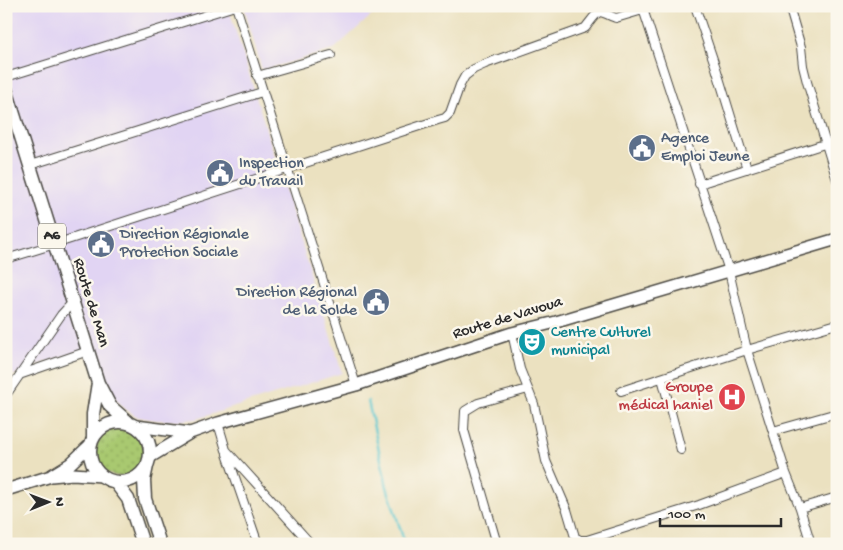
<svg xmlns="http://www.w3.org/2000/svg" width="843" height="550" font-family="'Gochi Hand',sans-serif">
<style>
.built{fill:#e1d4f3}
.green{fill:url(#green-dots);stroke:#6a7a4e}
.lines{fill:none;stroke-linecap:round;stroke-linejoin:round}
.stream{stroke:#5ac7ce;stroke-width:2.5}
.minor-casing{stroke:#484641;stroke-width:10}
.primary-casing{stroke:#484641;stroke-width:14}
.trunk-casing{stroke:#484641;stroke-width:15}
.minor{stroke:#fff;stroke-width:8}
.primary{stroke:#fff;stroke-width:11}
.trunk{stroke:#fff;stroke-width:12}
.labels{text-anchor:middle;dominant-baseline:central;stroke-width:5;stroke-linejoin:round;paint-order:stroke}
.shield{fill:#fbf7ec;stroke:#696865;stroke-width:1}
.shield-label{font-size:15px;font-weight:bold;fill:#2b2b2b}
.service-label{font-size:16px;fill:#4e5e75;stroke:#fbf7ec;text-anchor:start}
.street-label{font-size:16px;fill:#2b2b2b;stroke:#fbf7ec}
.culture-label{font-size:16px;fill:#0d838f;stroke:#fbf7ec;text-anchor:start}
.health-label{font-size:16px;fill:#be3a42;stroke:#fbf7ec;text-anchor:end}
</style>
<defs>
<pattern id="green-dots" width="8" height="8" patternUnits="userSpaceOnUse" patternTransform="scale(1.25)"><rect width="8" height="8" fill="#a9c970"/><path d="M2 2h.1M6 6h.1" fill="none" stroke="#8aa35c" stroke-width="1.8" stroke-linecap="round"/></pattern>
</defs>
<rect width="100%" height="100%" fill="#fbf7ec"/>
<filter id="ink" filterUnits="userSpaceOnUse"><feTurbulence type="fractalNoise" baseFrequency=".02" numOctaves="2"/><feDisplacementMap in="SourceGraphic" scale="10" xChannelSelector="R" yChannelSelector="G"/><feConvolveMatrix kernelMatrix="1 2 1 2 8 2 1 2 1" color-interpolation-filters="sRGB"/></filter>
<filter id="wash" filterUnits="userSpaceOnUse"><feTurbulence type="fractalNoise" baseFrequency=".0096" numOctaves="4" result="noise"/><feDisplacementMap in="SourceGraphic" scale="20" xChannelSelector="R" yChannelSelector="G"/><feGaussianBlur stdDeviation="1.12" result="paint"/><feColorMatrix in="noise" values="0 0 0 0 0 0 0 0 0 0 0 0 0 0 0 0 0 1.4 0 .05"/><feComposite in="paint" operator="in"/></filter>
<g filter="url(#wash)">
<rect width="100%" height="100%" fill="#ebe1c0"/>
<path class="built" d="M6,6h222l114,367 -146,46 -19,2 -21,-1 -18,-3 -13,-8 -10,-11 -8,-14 -12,-38 -64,21 -21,10 -4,-2z
M244,6h138l-49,44 -71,20z"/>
<path class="green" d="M96 452a24 24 0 1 1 48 0a24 24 0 1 1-48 0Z"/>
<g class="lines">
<path class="stream" d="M368,401l19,86 18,57"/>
</g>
</g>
<g filter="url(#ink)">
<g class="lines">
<g class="minor-casing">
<path id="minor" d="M236,6l120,379
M642,6l87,265 18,79 39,123 14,35 11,36
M695,6l21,62 31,101
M789,6l12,41 2,19 4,16 30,98
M257,76l74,-21
M6,77l229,-71
M30,165l232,-73
M699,184l138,-44
M6,259l49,-15 383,-124 7,-2 5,-5 10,-28 5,-9 9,-7 11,-5 100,-36c4,-4 10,-15 15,-16 3,0 12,5 16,6l40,-12
M512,333l8,36 14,35 12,57 21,49 8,27 5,3h7l112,-35 87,-32
M22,374l66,-23
M662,378l19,72
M621,391l126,-41 90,-26
M6,395l55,-80 12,-13
M218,423l8,27 85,94
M773,431l64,-18
M227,454l31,90
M800,508l37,-11
M497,544l-33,-114 1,-19 13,-8 50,-14
M799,544l11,-4"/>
</g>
<g class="primary-casing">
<path id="primary" d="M136,426l54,7
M150,457l40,-24 28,-10 138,-38 156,-52 44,-11 281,-83
M52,475l18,-11 21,-20
M6,490l45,-14 22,-2 29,2"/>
</g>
<g class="trunk-casing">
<path id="trunk" d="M6,89l92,294 12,23 18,16
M90 452a30 30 0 1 1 60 0a30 30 0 1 1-60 0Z
M93,438v-24l5,-31
M147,466l-3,14 1,19 15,45
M115,482l13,17 15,45"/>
</g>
<use href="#minor" class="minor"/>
<use href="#primary" class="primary"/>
<use href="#trunk" class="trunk"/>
</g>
</g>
<defs>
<g id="civic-disc" transform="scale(1.4375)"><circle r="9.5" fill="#5c6f8a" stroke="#fbf7ec"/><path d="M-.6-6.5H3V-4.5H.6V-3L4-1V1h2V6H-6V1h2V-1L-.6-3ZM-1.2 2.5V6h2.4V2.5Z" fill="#fff"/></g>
<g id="theatre-disc" transform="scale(1.4375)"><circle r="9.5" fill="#0f9aa8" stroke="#fbf7ec"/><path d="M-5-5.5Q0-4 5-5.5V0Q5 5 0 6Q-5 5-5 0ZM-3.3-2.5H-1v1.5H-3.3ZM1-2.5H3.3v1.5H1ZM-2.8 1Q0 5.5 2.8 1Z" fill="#fff"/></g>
<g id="hospital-disc" transform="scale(1.4375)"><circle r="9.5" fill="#e0444e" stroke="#fbf7ec"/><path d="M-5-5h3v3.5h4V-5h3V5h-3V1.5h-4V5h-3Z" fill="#fff"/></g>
</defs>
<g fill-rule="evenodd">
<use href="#civic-disc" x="642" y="148"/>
<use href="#civic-disc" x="220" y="173"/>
<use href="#civic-disc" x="101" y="244"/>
<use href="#civic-disc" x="376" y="302"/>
<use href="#theatre-disc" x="532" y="342"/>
<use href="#hospital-disc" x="732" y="397"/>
</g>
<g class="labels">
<rect class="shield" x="38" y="223.5" width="28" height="25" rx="4"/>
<g class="shield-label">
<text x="52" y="236">A6</text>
</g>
<g class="service-label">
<text x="661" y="139">Agence<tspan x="661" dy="18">Emploi Jeune</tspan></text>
<text x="239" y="164">Inspection<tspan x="239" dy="18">du Travail</tspan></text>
<text x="120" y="235">Direction Régionale<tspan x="120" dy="18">Protection Sociale</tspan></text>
<text x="357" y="293" text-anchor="end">Direction Régional<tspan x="357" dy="18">de la Solde</tspan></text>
</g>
<g class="street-label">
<text transform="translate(90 303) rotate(73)">Route de Man</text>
<text transform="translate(508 319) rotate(-17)">Route de Vavoua</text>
</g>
<g class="culture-label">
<text x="551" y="333">Centre Culturel<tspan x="551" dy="18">municipal</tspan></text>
</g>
<g class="health-label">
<text x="713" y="388">Groupe<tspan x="713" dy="18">médical haniel</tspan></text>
</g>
</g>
<rect width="843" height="550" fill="none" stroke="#fbf7ec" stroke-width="25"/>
<g transform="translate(48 502) rotate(89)" stroke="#fbf7ec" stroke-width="4" paint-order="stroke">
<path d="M0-4L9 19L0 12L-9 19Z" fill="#2b2b2b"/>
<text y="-8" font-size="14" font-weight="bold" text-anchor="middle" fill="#2b2b2b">N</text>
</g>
<path d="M660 518v8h121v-8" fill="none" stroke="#2b2b2b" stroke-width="2.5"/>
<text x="668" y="518" font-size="15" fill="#2b2b2b" stroke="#fbf7ec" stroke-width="4" paint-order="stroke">100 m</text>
</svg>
